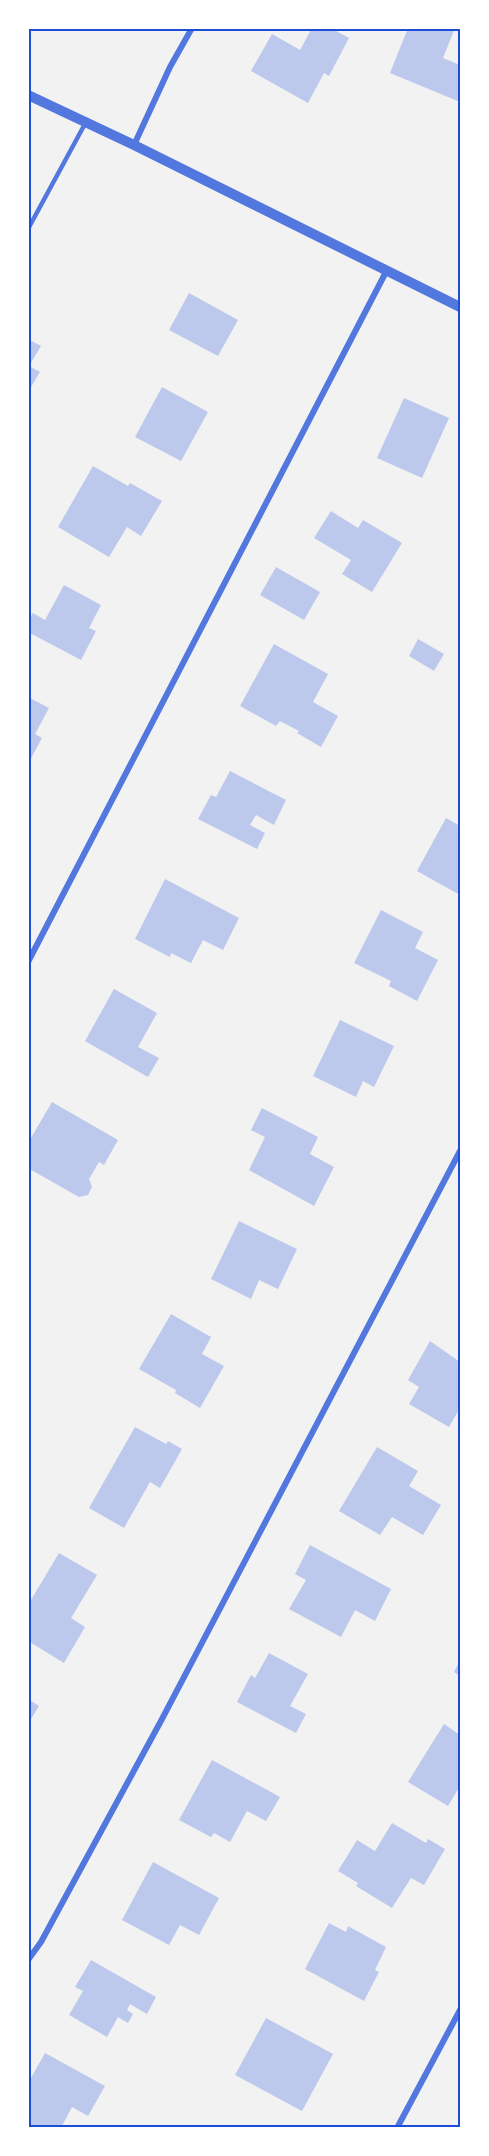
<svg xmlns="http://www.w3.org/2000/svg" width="489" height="2156" font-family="'Fira Sans',sans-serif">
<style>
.building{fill:#bdc9ec}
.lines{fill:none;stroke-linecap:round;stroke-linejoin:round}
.service{stroke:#5277de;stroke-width:4.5}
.minor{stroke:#5277de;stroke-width:6}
.tertiary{stroke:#5277de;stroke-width:10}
.neatline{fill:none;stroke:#1d4ed8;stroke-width:2}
</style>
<rect width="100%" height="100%" fill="#f2f2f2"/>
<path class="building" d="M312,28h19l18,10 -20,38 -5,-3 -16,30 -57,-32 21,-37 28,16z
M408,28h47l-12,30 17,7v37l-70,-29z
M189,293l49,27 -20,36 -49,-26z
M28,339l13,7 -12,20 11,6 -12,20z
M162,387l46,25 -27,49 -46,-24z
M404,398l45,20 -27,60 -45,-20z
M93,466l35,20 2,-3 32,18 -21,35 -14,-9 -18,30 -51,-30z
M331,511l27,17 5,-8 39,23 -30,49 -30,-18 9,-14 -37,-22z
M276,567l44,25 -16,28 -44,-25z
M64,585l37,20 -12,23 7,3 -15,29 -53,-28v-11l5,-8 12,7z
M418,639l26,15 -10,17 -25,-15z
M274,644l54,30 -15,28 25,14 -17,31 -24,-14 2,-2 -19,-10 -4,5 -36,-20z
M28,697l21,11 -14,26 7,4 -14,26z
M230,771l56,29 -12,25 -18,-10 -6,10 15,8 -8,16 -59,-30 13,-24 5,2z
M446,818l14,8v69l-43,-24z
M165,879l74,39 -16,32 -20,-10 -12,23 -20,-10 -1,4 -35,-18z
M381,910l42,22 -8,16 23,12 -21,41 -28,-15 2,-5 -37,-18z
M114,989l43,24 -19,34 21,11 -11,19 -63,-36z
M340,1020l54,26 -20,41 -11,-6 -7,16 -43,-21z
M52,1102l66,38 -14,25 -5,-3 -10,17 3,8 -4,8 -9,2 -51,-29v-25z
M262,1108l56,29 -8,17 24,13 -20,39 -65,-36 16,-33 -14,-7z
M239,1221l58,28 -19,40 -19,-9 -8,19 -40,-20z
M171,1314l40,23 -9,17 22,12 -24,42 -25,-15 1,-3 -37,-21z
M430,1341l30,21v46l-11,19 -40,-23 10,-17 -11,-7z
M135,1427l31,17 2,-3 14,8 -22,39 -10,-6 -26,46 -35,-20z
M377,1447l41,24 -9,15 32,19 -18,30 -31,-18 -12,18 -41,-24z
M310,1545l81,44 -16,32 -20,-11 -14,27 -52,-28 17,-29 -11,-6z
M59,1553l38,22 -26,43 14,9 -21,36 -36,-22v-36z
M269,1653l39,21 -18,32 16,8 -10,19 -59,-31 14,-27 4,3z
M460,1660v16l-6,-4z
M28,1699l11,7 -11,18z
M444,1724l16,11v51l-12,20 -40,-24z
M212,1760l68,37 -14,24 -19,-10 -17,31 -16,-9 -3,4 -32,-17z
M392,1823l34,20 2,-4 17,10 -21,36 -13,-7 -19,30 -36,-22 2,-3 -20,-12 19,-31 18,11z
M153,1862l66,36 -20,37 -19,-10 -11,20 -47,-25z
M329,1923l17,9 2,-6 38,21 -11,23 4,2 -15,29 -59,-32z
M91,1960l65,37 -9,17 -17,-10 -3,6 6,4 -5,9 -10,-6 -11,20 -38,-22 14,-24 -8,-4z
M266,2018l67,36 -31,57 -67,-36z
M45,2053l60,33 -17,30 -16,-9 -11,21h-29l-4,-2v-43z"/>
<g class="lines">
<path class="service" d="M28,229l58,-107"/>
<path class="minor" d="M134,145l36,-78 22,-39
M28,962l359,-692
M28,1960l13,-18 121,-223 298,-568
M397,2128l63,-118"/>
<path class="tertiary" d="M28,95l106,50 326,162"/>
</g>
<rect width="489" height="2156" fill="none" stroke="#ffffff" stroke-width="60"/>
<rect x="30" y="30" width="429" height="2096" class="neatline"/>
</svg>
